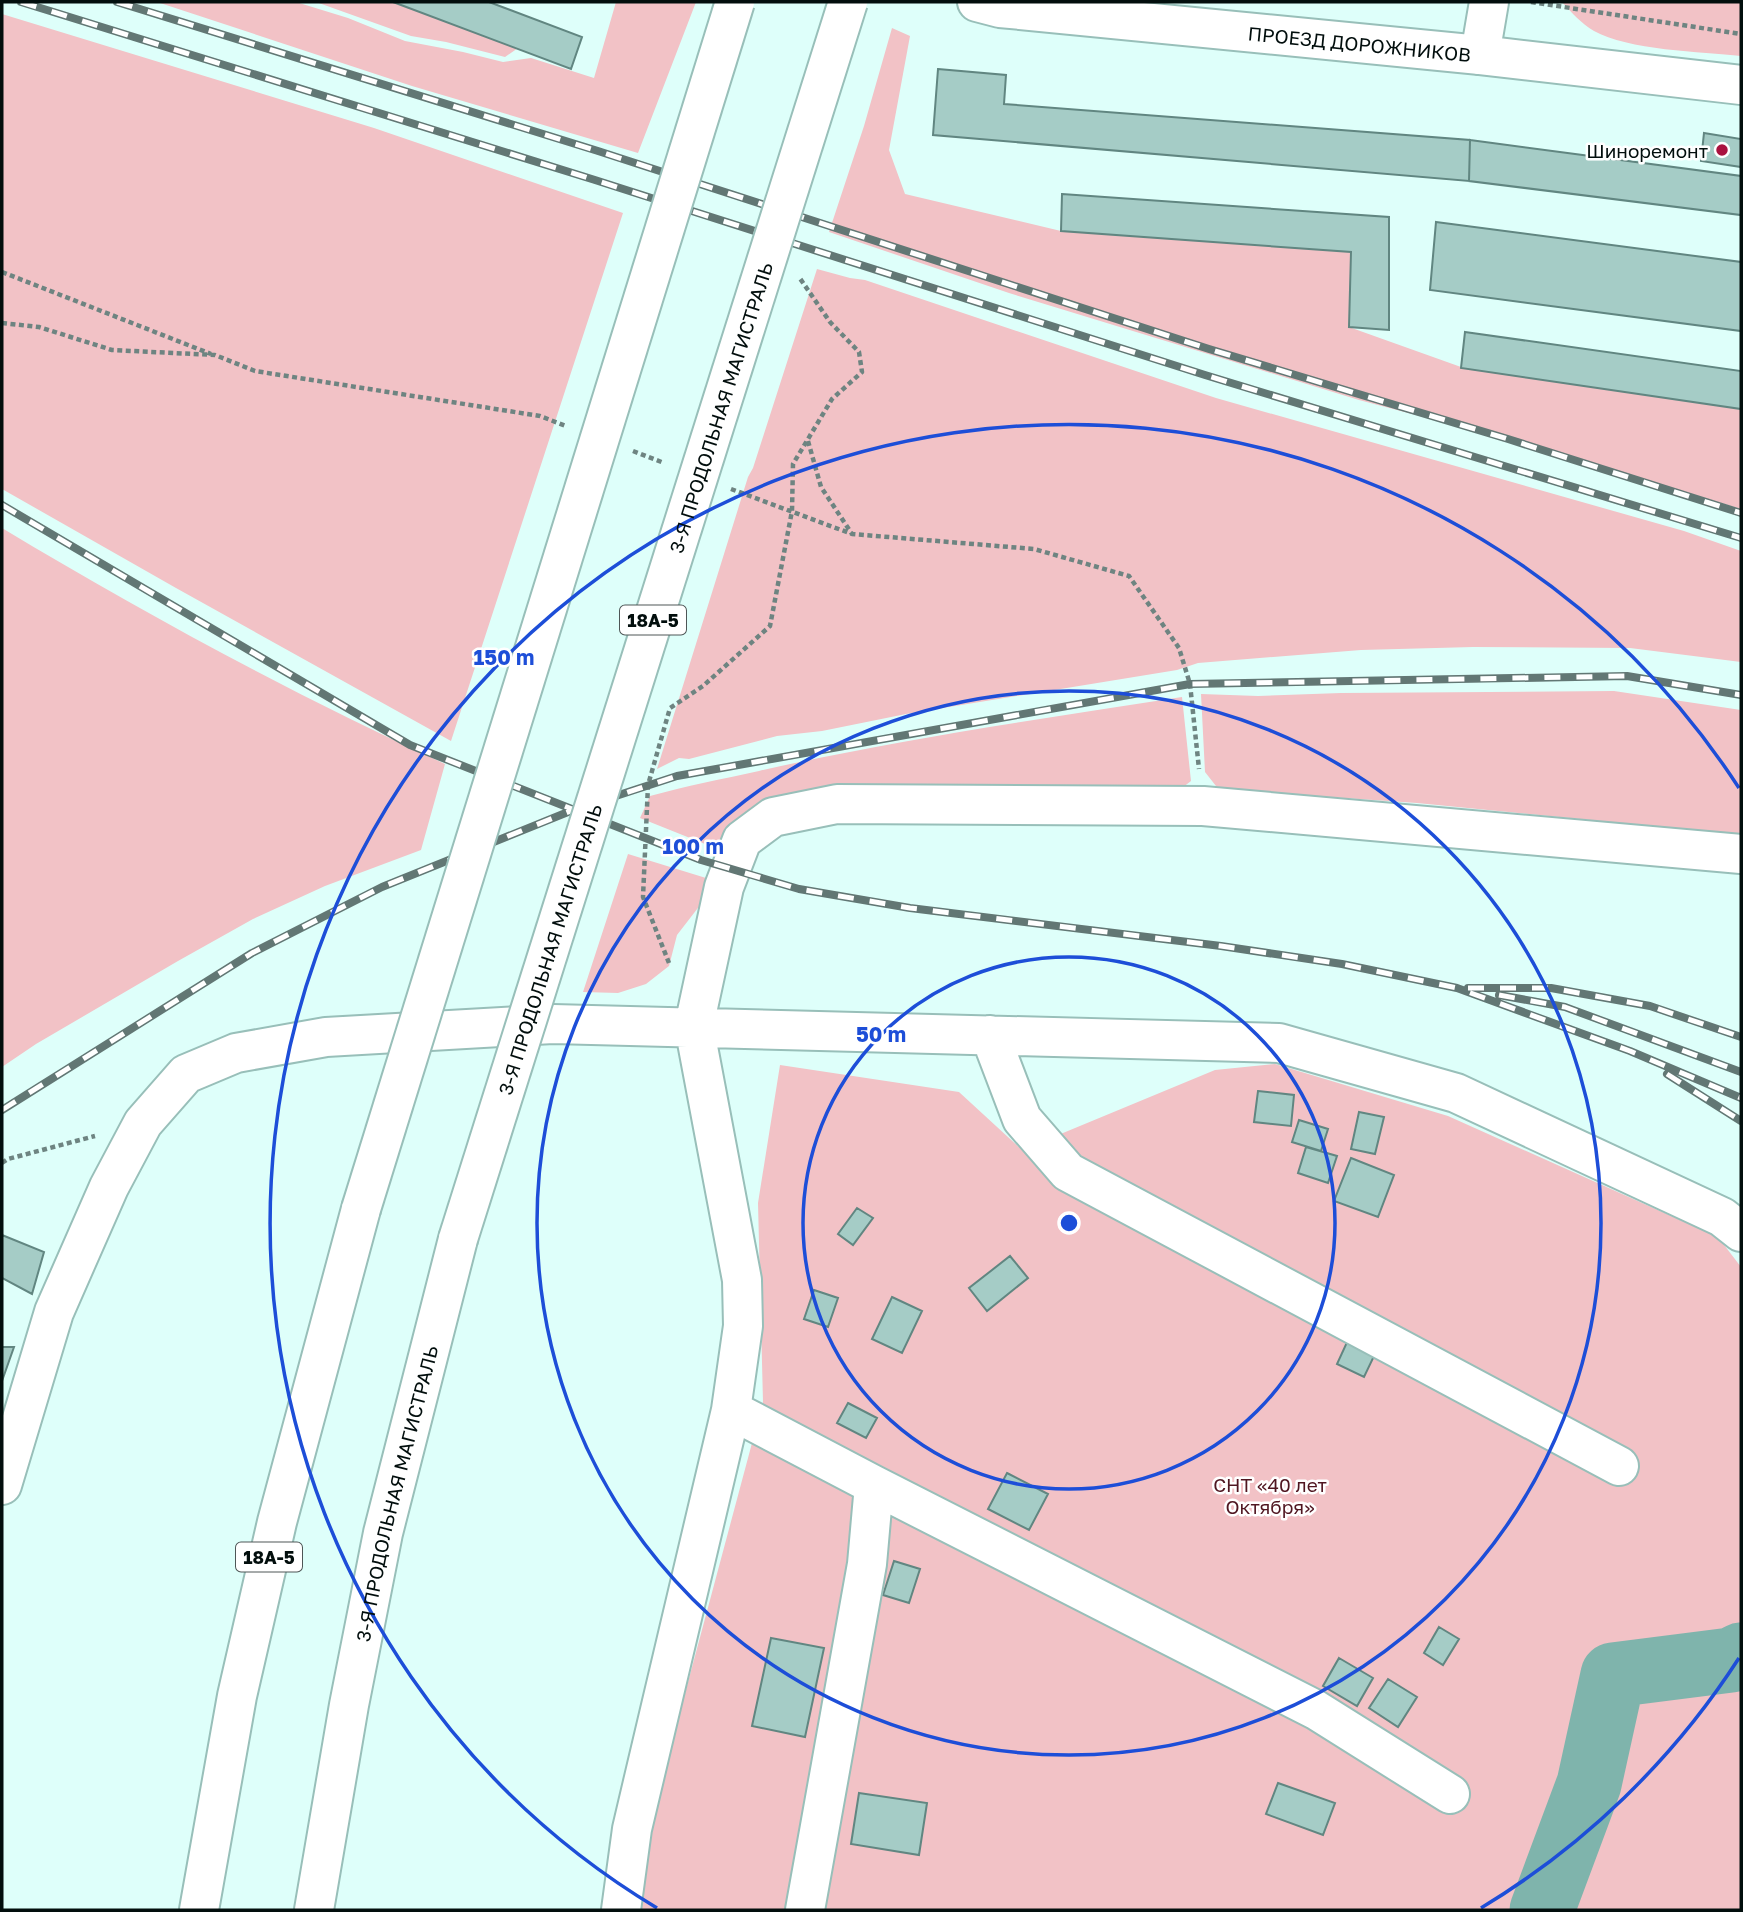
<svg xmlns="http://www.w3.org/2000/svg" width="1743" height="1912" font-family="'Golos Text',sans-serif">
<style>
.green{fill:#f2c2c6}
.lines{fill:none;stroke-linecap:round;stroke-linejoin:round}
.river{stroke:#7fb4ac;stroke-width:65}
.building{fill:#a5ccc6;stroke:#618681;stroke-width:2}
.minor-casing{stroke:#98bfb9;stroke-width:42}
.major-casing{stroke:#98bfb9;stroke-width:42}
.highway-casing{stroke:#98bfb9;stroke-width:42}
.path{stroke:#6e8481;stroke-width:4.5;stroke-dasharray:5 3.5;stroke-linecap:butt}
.minor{stroke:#fff;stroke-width:38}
.major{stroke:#fff;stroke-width:38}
.highway{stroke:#fff;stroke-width:38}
.rail-casing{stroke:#627774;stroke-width:8}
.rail{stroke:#fff;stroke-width:5;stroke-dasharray:16;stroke-linecap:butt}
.highway-bridge-casing{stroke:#98bfb9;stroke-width:42;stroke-linecap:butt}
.highway-bridge{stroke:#fff;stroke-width:38}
.ring{fill:none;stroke:#1d4ed8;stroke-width:3.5}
.poi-dot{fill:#a9123f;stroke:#fff;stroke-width:2.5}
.labels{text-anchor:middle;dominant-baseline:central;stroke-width:5;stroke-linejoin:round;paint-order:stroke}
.shield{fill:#fff;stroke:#4e5656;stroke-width:2}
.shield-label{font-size:18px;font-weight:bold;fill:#020e0d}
.street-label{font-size:19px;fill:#020e0d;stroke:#fff}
.poi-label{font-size:19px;fill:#020e0d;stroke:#fff;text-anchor:end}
.park-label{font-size:19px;fill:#501621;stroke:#fff}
.centre{fill:#1d4ed8;stroke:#fff;stroke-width:3.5}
.ring-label{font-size:21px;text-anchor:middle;font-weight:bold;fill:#1d4ed8;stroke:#fff;stroke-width:5;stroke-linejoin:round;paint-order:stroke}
</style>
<rect width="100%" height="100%" fill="#defffa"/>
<path class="green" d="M157,2h139l52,16 57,23 58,11 40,10 28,-4 63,20 22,-76h80l-58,151 -226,-67z
M316,2h77l125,46 -13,9 -59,-15 -35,-6z
M1562,2h179v54c-39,-4 -114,-6 -147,-25 -13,-8 -22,-18 -32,-29z
M2,14l372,114 249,85 -172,528 -275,-153 -174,-99z
M892,28l18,8 -21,114 16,44 156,37 290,21 -2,75 112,40 280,42v100l-204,-62 -178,-47 -350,-107 -180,-61 35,-106z
M817,269l33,9 15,2 351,118 468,133 57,20v111l-111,-14 -157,-1 -112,3 -163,13 -21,7 -271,44 -84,17 -45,5 -88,23 -10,-1 -22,11 91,-292 5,-9z
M2,528c143,86 291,166 443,236l-24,86 -96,36 -72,33 -75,42 -142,83 -34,23z
M1614,691l127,19v129l-69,-11 -255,-25 -87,-6h-98l-16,-11 -11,-14 -4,-78 57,2 83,-3z
M1182,697l9,84 -13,10 -417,16 -29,16 -17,25 -75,-30 10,-22c36,-10 72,-17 109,-25 140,-32 282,-52 423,-74z
M628,854l78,24 -5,26 -24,31 -8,31 -23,18 -28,9 -35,-1z
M1275,1064l173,52 270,121 23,30v643h-1114l136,-508 -5,-199 22,-138 179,27 63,58 193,-80z"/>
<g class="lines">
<path class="river" d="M1542,1910l47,-126 24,-109 118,-15 10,-5"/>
</g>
<path class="building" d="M393,2h96l93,35 -11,32z
M938,69l68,6 -2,29 466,36 -1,41 -536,-46z
M1704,133l37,6v28l-40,-6z
M1470,140l271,36v39l-272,-34z
M1062,194l327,23v113l-40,-3 2,-75 -290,-21z
M1436,222l305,40v69l-311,-41z
M1465,332l276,39v38l-280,-41z
M1258,1091l36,4 -3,31 -37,-4z
M1359,1112l25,5 -9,37 -24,-5z
M1299,1120l29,9 -7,22 -29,-9z
M1306,1147l31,9 -9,27 -30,-10z
M1351,1158l43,17 -16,42 -44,-16z
M857,1208l16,10 -20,27 -15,-11z
M2,1235l42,17 -12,42 -30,-16z
M1010,1256l18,22 -41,33 -18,-23z
M814,1290l24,8 -10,29 -24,-8z
M892,1297l30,14 -20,42 -30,-14z
M1348,1340l27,14 -11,23 -27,-13z
M2,1347h12l-12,34z
M848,1403l29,15 -11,20 -29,-15z
M1007,1473l41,21 -19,36 -41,-21z
M894,1561l26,8 -11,34 -26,-8z
M1439,1627l20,12 -16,26 -19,-12z
M771,1638l53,10 -19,89 -53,-11z
M1339,1658l34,20 -16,28 -34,-20z
M1388,1679l29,18 -19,30 -29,-19z
M1278,1783l57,20 -12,32 -57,-21z
M859,1793l68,10 -8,52 -68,-11z"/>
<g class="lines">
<g class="minor-casing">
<path id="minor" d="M990,1035l32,84 46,53 551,294
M731,1410l143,75 442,225 134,84
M2,1485l52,-173 55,-125 34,-64 43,-49 50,-21 90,-16 227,-13 726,19 177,50 266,124 19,15
M621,1910l11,-81 99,-419 12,-84 -1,-46 -48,-254 30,-139 18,-47 31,-23 64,-13 366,2 538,48
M805,1910l62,-346 7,-79"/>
</g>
<g class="major-casing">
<g id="major">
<path id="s1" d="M977,2l23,6 480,47 261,30"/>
<path d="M1480,55l9,-53"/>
</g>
</g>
<g class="highway-casing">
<g id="highway">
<path d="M199,1910l38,-214 40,-174 84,-313"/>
<path id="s2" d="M314,1910l35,-205 34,-172 75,-294"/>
</g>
</g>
<path class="path" d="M1531,2l210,32
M2,272l209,82
M2,323l37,4 73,23 103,5 40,16 285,45 26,10
M808,441l13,46 31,47
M633,451l31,12
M731,489l121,45 182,15 95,27 50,72 11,36 9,85
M669,963l-26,-66 5,-112 22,-77 33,-22 67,-60 22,-115 1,-47 39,-65 30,-27 -3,-20 -29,-30 -31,-45
M2,1163l6,-4 87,-23"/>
<use href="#minor" class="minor"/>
<use href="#major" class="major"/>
<use href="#highway" class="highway"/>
<g class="rail-casing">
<path id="rail" d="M21,2l574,178 610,195 536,163
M117,2l481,149 611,198 299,90 233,74
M2,505l408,240 291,115 98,29 111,19 311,38 121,18 115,24 173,63 111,47
M1468,988h83l99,18 91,31
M1499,995l66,12 176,65
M1667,1074l74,47
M2,1110l250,-157 130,-66 191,-77 104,-34 513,-92 437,-8 114,19"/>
</g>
<use href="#rail" class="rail"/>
<g class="highway-bridge-casing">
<g id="highway-bridge">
<path d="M361,1209l374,-1207"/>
<path id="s3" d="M458,1239l390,-1237"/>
</g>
</g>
<use href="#highway-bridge" class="highway-bridge"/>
</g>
<g class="ring">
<circle cx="1069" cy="1223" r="266"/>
<circle cx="1069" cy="1223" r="532"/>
<path d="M1739 1658A799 799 0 0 1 1481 1908M657 1908A799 799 0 1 1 1739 788"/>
</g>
<circle class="poi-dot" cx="1722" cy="150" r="7"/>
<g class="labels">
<g class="shield">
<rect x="620" y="605.5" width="66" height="29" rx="5"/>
<rect x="236" y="1542.5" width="66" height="29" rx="5"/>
</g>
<g class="shield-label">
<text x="653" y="620">18А-5</text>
<text x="269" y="1557">18А-5</text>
</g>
<g class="street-label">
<text stroke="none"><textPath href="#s1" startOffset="385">ПРОЕЗД ДОРОЖНИКОВ</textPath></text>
<text stroke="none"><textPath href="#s3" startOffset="872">3-Я ПРОДОЛЬНАЯ МАГИСТРАЛЬ</textPath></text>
<text stroke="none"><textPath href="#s3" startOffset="304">3-Я ПРОДОЛЬНАЯ МАГИСТРАЛЬ</textPath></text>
<text stroke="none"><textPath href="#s2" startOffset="425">3-Я ПРОДОЛЬНАЯ МАГИСТРАЛЬ</textPath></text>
</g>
<g class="poi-label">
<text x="1708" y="150">Шиноремонт</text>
</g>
<g class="park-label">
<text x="1270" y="1484">СНТ «40 лет<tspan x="1270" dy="22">Октября»</tspan></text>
</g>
</g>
<circle cx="1069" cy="1223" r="10" class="centre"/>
<g class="ring-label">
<text x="504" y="665">150 m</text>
<text x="693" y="854">100 m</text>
<text x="881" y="1042">50 m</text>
</g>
<rect width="1743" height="1912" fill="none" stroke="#020e0d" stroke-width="7"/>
</svg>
